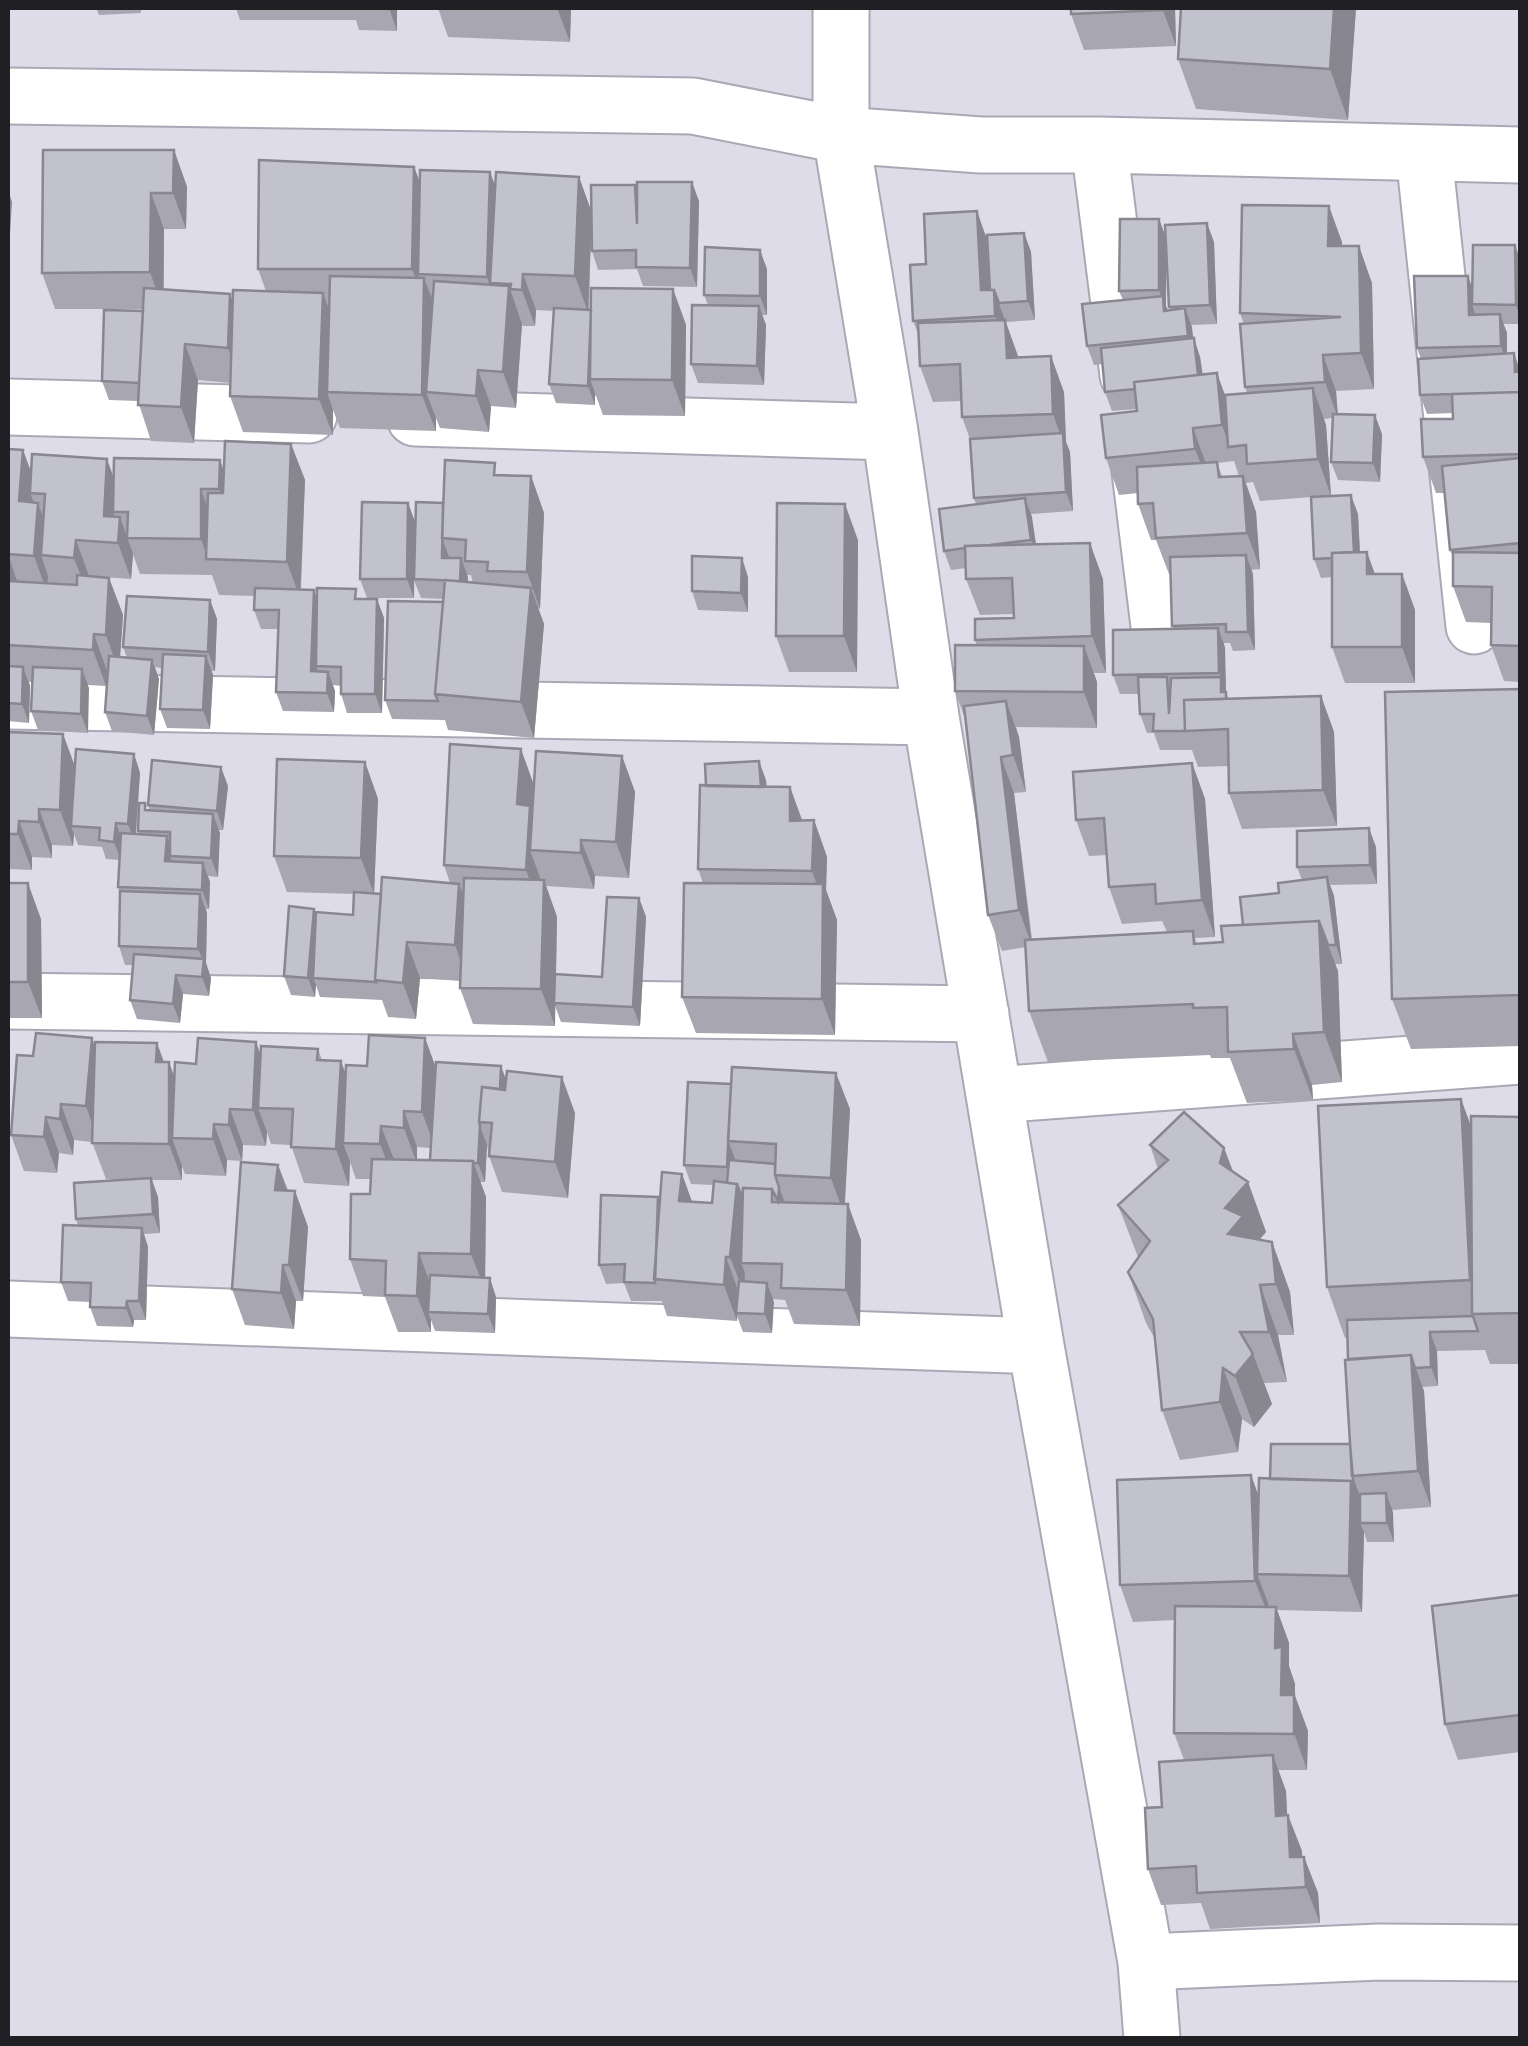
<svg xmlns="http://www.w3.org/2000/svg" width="1528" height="2046" font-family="'PT Sans Narrow',sans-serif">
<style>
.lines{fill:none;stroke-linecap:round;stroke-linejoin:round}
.minor-casing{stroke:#aaa8b5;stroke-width:59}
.minor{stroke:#fff;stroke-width:55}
.wall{fill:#a7a6b1;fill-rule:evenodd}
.shaded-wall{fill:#888790}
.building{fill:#c2c1ce;stroke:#888790;stroke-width:2.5}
</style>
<rect width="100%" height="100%" fill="#dedce9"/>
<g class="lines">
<g class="minor-casing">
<path id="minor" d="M841,8v127l49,297 41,285 105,629 110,616 6,76
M8,96l685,10 148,29 140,10h118l421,10
M1099,145l29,230
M1424,154l50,472
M8,407l301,8
M415,418l475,14
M1138,455l22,179
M8,701l923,16
M8,1001l973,13
M995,1095l525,-39
M8,1309l1028,37
M1146,1962l233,-10 141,1"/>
</g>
<use href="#minor" class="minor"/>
</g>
<path class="wall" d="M96,8h45v5l-42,2z
M236,8h161v23l-38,-1 -3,-10h-116z
M438,8h133l-1,34 -122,-5z
M1175,8l1,38 -92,4 -13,-36z
M1181,8h175l-8,112 -152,-11 -18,-50z
M174,150l13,37 -1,42h-22v61l66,4 3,8 33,-11 -8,-22 156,-102 6,16 70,-11 5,13 84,-8 12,34 46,-20 62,10 -2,86 -54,-1 -6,-17 -39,1 -6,-19 -1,-22 -2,81 84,-21 13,36 -1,91 -82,-1 -8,-22v12l-39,-2 -7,-19 5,-73 -18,-1 -1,16h-12l-1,-2 -6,84 -25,-2 -2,26 -49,-4 -4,-10v13l-96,-3 -7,-18v25l-90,-3 -13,-36 1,-13 -33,-3 -4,63 -43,-2 -13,-40 -29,-1 -7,-19 41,-72h-88l-13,-36z
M1159,219l7,19v68l2,4h2l-1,-3 45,-65 3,82 -26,1 2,13 7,19 3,18 22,21 22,-3 -2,-6 -1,-63 -4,-11 102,-71v4l30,37 2,106 -38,2 2,23 44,20 -2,48 -42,-2 -7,-18 1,-44 -8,1 2,6 5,71 27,18 2,38 15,22h27l13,36v73h-70l-13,-36v-70l-11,1 -7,-19 -3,-62 -51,4 -7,-19 -7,1 10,29 4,57 -9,1 2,4 2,76 -22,1 -3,-8h-6l2,49 2,7 93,-3 13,36 3,94 -95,3 -13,-36 -1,-27 -30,1 -6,-17h-32l-6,-17h-7l-7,-19 -1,-20h-19l-7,-19 60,-47 -3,-54h-1l-13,-34h-5l-13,-36v-11l-19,2 -13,-37 30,-49 -24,2 -7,-19 -2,-28 -9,1 -7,-19 36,-46 -4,-9zM1234,461l5,15h-17l-5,-13z
M1024,233l7,19 4,68 -29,2 12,35 46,35 2,50 4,10 3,59 -42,3 5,30 67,35 3,94h-12l3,9v46l-81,-1 3,10 7,55 -12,1 18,146 135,-7 -5,-11 -40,3 -13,-37 -2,-32 -18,1 -13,-36 116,-57 13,36 10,138 -20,1 2,6 26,-2 56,-49 23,-13 -5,-13 79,-20 1,37 -47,1 4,11 8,68h-7l3,7 4,111 -30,3 1,15 -66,3 -17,-45h-19l-1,-3 -162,7 -19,-51 -3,-64 -24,4 -14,-36 -23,-196 -10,-28 22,-46 -2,-5 39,-22v-4l-34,1 -14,-36v-11l-15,2 -7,-19 32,-47 -2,-6 -4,-59 -8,-22 -1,-16 -28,1 -13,-36 -1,-30 -6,-15 13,-57 62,-23z
M1520,259v65h-17l4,9v20h7l6,18v311l-16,-1 -13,-36v-22l-25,-1 -13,-36v-29l-3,-7 -5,-57h-9l-13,-36 30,-38v-6l-26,1 -7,-19 1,-36 -4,-11 55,-60z
M767,269v46h-5l4,10 -2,60 -66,-2 -7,-19 17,-59 -4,-10z
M291,444l14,36 -4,110 16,9h60l7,19 -2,95h-35l-6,-19v-8l-8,-1 2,6 -1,21 -51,-1 -7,-19 2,-63h-17l-7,-19 1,-14 -36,-1 -7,-20 -72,-1 -7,-20 -2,25 -42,-3 20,2 14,37 -3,42 7,1 -4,-11 87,-47 7,19 -2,52h-4l2,4 -3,54 -43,-1 -7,-19 2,-41 -7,-1 4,12 -5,56 -42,-4 -7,-19 1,-26 -18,-1v48l-50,-3 -7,-19 1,-29h-3l1,4 -1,37 -21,-2v-272l15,1 8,22 83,5 110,-6z
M500,475l31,1 13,37 -4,96 -2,-1 6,16 -10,114 -86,-8 -3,-10 -53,-1 -7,-19 59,-101 -23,-1 -7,-18v18h-47l-7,-19 48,-76 7,19 28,-19zM467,575h4l2,8 -6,-1z
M858,540l-1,132h-68l-13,-36z
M748,577v35l-50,-2 -6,-19z
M1520,689v357l-109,3 -19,-50z
M8,732l55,2 12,32 59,-12 6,19 -4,61h3l-1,-3 10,-21 2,1 -2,-6 80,-19 -5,44h-4l-1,47 -10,-1 2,6 -1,27h-3l1,4 -1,50 5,15 -2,18 -26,-2 -3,29 -43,-4 -7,-19 3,-35h-8l-6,-19 1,-53 -2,-6 2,-27 -14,-1 -4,-12 -24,-2 -4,-11 -1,12 -21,-1v13l-20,-1v13l-24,-1z
M622,756l13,36 -6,86 -34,-2 -1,13 -48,-3 11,31 -1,57 46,3 37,-79 7,19 -6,109 -79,-4 -6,-16v20l-82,-2 -13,-36v-7l-40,-3 -4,41 -28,-2 -6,-17 -62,-3 -4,-12 -1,12 -24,-2 -7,-19 30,-67 2,5 37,1 1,-21 -67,-2 -13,-36 91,-94 13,37 -4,95h7l69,-11 -6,-18 90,-80z
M766,780l1,7h23l12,33h12l13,37 -1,33 11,30 -2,115 -139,-2 -14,-36 21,-114 -5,-14z
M8,883l33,36 1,99h-34z
M425,1038l11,30 70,12 69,33 -7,85 -66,-6 -13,-36 -2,-11 -2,37h-5l6,15 -1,81 11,19 -1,36 -60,-2 -4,-11v12h-33l-13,-35 -22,-1 -13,-37 20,-65 1,-15h-15l-6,-17 -1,24 -45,-3 -13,-38 -20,-1 -4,-12 -1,14 -23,-1 -1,16 -15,-1 -1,16 -41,-2 -3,-8v14h-30l6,17 2,36 -16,1 4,13 -2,73h-12l-1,7 -36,-1 -7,-19v-5l-22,-1 -7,-19 17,-57 -2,-6 55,-39 -25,-1 -14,-37 -18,-2 -1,15 -14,-2 -2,20 -33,-2 -13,-36 22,-79 62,-10 62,-3 7,19 11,15 21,-13 64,-10 58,-5 4,11 23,13 22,-7zM417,1147l14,1 -1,12h-13z
M688,1082l162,27 -5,95 16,36 -1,86 -66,-2 -9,-24 -12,-1 -1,34 -29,-1 -6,-16v5l-70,-5 -5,-15h-31l-7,-18 -18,1 -7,-19 83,-91 10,28 20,1 2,-18 -23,-1 -7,-19z
M1461,1099l10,27 49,-9v247h-30l-5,-14 -48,1 1,35 -16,1 2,4 7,116 -39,3 2,32h-27l-3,-10 -2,80 -85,-2 12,33v23l6,18v12l13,35 -1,39h-29l8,21 1,24 15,36v6h2l14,36 2,30 -110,6 -9,-26 -40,2 -13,-36 14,-62 22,-47 -10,-27 1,-113 -42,2 -13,-37 131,-110 8,22 11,-18 80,-35 -3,-107 -2,1 -18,-51z
M1150,1145l74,3 9,23 15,11 18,50 -6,7 12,3 18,50 4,43h-16l9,47 -23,1 8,21 -18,23 -12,-8 -4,33 -58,8 -18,-50 -7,-71 -9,-16 -18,-51 10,-15 -20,-52 40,-36z
M278,1165l10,25 7,1 13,36 -5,74h-7l-2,28 -49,-4 -13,-36z
M1520,1595v157l-62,8 -13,-36z"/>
<path class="shaded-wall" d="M389,8h8v23z
M557,8h14l-1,34z
M1163,8h12l1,38 -13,-36z
M1334,8h22l-8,112 -18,-51z
M174,150l13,37 -1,42 -13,-36z
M414,167l14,36 -10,71 6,16v-12l14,36 -12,78 10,26v13l-14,-36 2,-94 -12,-32z
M490,172l13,36 -13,75 11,30 -14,-36z
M579,177l13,36 -4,99 -13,-36z
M692,182l7,19 -2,86 -7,-19z
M8,190l4,12 -4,64z
M151,193l13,36 -1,80 -13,-37z
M1329,206l13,36 -1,40 -13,-36z
M977,211l13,37 3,55 -12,-13z
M1159,219l7,19v68l3,9 -5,-4 -1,-11 -4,-10z
M1207,223l7,19 3,82 -7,-19z
M1024,233l7,19 4,68 -7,-19z
M1515,245l5,14v58l-4,-12z
M1359,246l13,37 2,106 -13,-36z
M760,250l7,19v46l-7,-19z
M523,274l13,36 -1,16 -13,-36z
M1468,276l7,19 -3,9 3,10 1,20 -7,-19z
M509,286l13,38 -6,84 -13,-36z
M673,289l13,36 -1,91 -13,-36z
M994,290l24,66 2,38 -13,-36 -1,-11 -11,-31z
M323,293l13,36 -9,63 6,18v25l-14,-36z
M230,294l13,36 -2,54 -13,-36z
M759,306l7,19 -2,60 -7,-19z
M1185,308l7,19 3,28 -7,-19z
M592,310l-2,69 5,14v12l-7,-19z
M1500,314l7,19v32l-6,-19z
M1194,338l6,19 6,45 -7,-19z
M185,344l13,36 -4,63 -13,-36z
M1514,353l6,18 -5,1z
M1323,355l13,36 2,27 -13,-36z
M1051,356l13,36 2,50 4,10 3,59 -7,-19 -3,-50 -10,-28z
M478,370l13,36 -2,26 -13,-36z
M1217,373l13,36v38l-8,-22z
M1313,388l13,37 5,71 -13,-37z
M1375,415l7,19 -2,48 -7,-19z
M1193,428l13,36 3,21 -14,-36z
M291,444l14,36 -5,118 -13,-36z
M23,450l13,36 -6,7 5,12 -16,-4z
M107,459l13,36 -7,17 5,15 -14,-11z
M220,460l13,36 -1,29 -13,-36z
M531,476l13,37 -4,96 -13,-37z
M1243,476l13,36 4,57 -13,-36z
M201,489l13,37 -6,33 -7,-20z
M1351,495l7,19 3,62 -7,-19z
M1025,498l7,19 6,42 -7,-19z
M38,503l13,37 -10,15 7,21 -1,16 -13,-36z
M408,503l7,19 -1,76 -7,-19z
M845,504l13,36 -1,132 -13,-36z
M120,517l13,37 -2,25 -13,-36z
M442,538l7,19 -7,1z
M76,540l13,36 -1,19 -14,-37z
M1090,543l13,36 3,94 -14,-37z
M1367,552l13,36 -13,-14z
M8,554l12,36 -1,20 -11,-32z
M1246,555l7,19 2,76 -7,-18z
M461,558l7,19 -1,23 -7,-19z
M742,558l6,19v35l-7,-19z
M1402,574l13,36v73l-13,-36z
M109,578l14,37 -4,57 -13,-37z
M531,588l13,36 -10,114 -13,-36z
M314,590l7,19 -5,57 3,8 -8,-3z
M377,599l7,19 -2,95 -7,-19z
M210,600l7,19 -2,52 -7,-19z
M1218,628l7,19 1,45 6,19 -11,-19z
M94,634l13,37 -1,15 -13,-36z
M1084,646l13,36v46l-13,-36z
M206,656l7,19 -3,54 -7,-19z
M152,660l7,19 -5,56 -7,-19z
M23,667l7,19 -1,37 -7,-19z
M82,669l7,19 -1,45 -7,-19z
M328,672l7,19 -1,21 -7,-19z
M1321,696l13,36 3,94 -14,-36z
M1006,701l13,36 7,55 -13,-37z
M63,734l13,36 -5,56 3,8 -1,12 -13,-36z
M521,749l13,36 -4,65 11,30 -2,26 -13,-36 -9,-66z
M134,754l6,19 -5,70 -7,-19z
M622,756l13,36 -6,86 -13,-36z
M1001,757l13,36 18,153 -13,-36z
M759,761l7,19 2,35 -7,-19z
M365,762l13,37 -4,95 -13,-36z
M1192,763l13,36 10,138 -13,-37z
M221,767l7,19 -5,44 -6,-19z
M790,787l13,36 -13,-2z
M39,809l13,36v13l-13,-36z
M213,814l7,19 -2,44 -7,-19z
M814,820l13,37 -1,33 11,30 -2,115 -13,-36 1,-97 -11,-31z
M19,821l13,36v13l-14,-36z
M116,823l7,19 -2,19 -7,-19z
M1369,828l7,19 1,37 -7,-19z
M167,836l6,19 -3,1 3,9 -8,-4z
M581,840l14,36 -1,13 -13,-36z
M203,863l7,19 -1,27 -7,-19z
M1327,877l7,19 8,68 -6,-19z
M544,880l13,37 -2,109 -14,-37z
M28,883l13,36 1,99 -14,-36z
M459,884l13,36 -4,61 -13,-36z
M200,894l7,19 -1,50 5,15 -2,18 -7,-19 2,-14 -6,-14z
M639,898l7,19 -6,109 -7,-19z
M314,909l7,19 -8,50 3,7 -1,12 -7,-19z
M1319,921l19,50 4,111 -18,-50z
M407,942l13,36 -4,41 -13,-36z
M176,975l7,19 -3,29 -7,-19z
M1293,1034l19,51 1,15 -19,-51z
M92,1038l13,36 -6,69 -13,-37z
M425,1038l13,36 -3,74 -13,-36z
M256,1042l13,36 -11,30 9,24 -1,14 -13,-36z
M157,1043l12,34v-15l13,36 -10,40 10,28v14l-13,-36 -13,-82z
M341,1061l13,36 -11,46 7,19 -1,24 -13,-37z
M501,1066l7,19 -1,9 -7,-3z
M836,1073l14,36 -6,105 -13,-36z
M562,1077l13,36 -7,85 -13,-36z
M1461,1099l18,50 3,165 -12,-34z
M61,1104l13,36 -1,15 -13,-36z
M230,1109l13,36 -1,16 -13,-36z
M404,1111l13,36v17l-13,-36z
M46,1117l13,36 -2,20 -13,-36z
M214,1124l13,36 -1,16 -13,-37z
M381,1126l14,36 -1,18 -14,-36z
M480,1126l7,19 -2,37 -7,-19z
M729,1143l7,19 -2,24 -7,-19z
M1224,1148l16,43 8,-9 18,50 -12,14 -26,-12 -8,-71z
M473,1161l13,36 -1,93 -14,-36z
M278,1165l13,36 -16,-11z
M682,1174l13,36 -16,-9z
M151,1178l7,19 2,36 -7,-19z
M737,1184l13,36 -9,43 4,10 -1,20 -14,-36z
M779,1187l7,19 -8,-5z
M295,1191l13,36 -5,74 -14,-36z
M848,1204l13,36 -1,86 -14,-36z
M142,1228l6,19 -2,73 -7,-19z
M1272,1242l18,50 4,43 -18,-51z
M419,1253l13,36 -4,23 3,8v12l-14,-36z
M726,1257l13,36 -2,28 -13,-36z
M283,1265l13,36 -2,28 -13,-36z
M490,1278l6,19 -1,36 -7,-19z
M767,1283l7,19 -2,31 -7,-19z
M1260,1285l18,50 9,47 -18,-50z
M127,1301l7,19 -1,7 -7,-19z
M1430,1332l7,19 1,35 -7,-19z
M1253,1354l19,50 -18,23 -19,-51z
M1411,1355l13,36 7,116 -13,-36z
M1223,1368l19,51 -4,33 -18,-50z
M1251,1475l13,36 -7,63 11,29 1,14 -14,-36z
M1354,1480l7,19 -1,24 4,9 -2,80 -13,-36 2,-95z
M1386,1493l7,19 1,30 -7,-19z
M1276,1607l13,36v23l6,18v12l13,35 -1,39 -26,-75 -6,-47z
M1273,1755l13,36 3,61 -13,-36z
M1288,1815l14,36 1,36 -13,-30z
M1304,1857l14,36 2,30 -14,-36z"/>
<path class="building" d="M1071,8h92v2l-92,4z
M1181,8h153l-4,61 -152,-10z
M43,150h131l-1,43h-22l-1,79 -108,1z
M259,160l155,7 -2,102h-154z
M420,170l70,2 -3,105 -69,-3z
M496,172l83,5 -4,99 -52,-2 -1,16 -12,-1 1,-5 -21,-1z
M637,182h55l-2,86 -54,-1v-17l-44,1 -1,-66h44l2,39z
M1242,205l87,1 -1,40h31l2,107 -38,2 2,27 -80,5 -5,-63 101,-7 -101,-4z
M977,211l4,79h13l1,26 -82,5 -3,-56 16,-1 -2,-50z
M1120,219h39v71l-40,1z
M1207,223l3,82 -41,2 -4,-82z
M1024,233l4,68 -29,2 -5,-13h-4l-3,-55z
M1473,245h42l1,60 -44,-1z
M705,247l55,3v46l-56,-1z
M330,276l94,2 -2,117 -95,-3z
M1414,276h54l1,39 31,-1 1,32 -84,2z
M434,281l75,5 -6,86 -25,-2 -2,26 -50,-4z
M144,288l86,6 -2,54 -43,-4 -4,63 -43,-2z
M591,288l82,1 -1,91 -82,-1z
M233,290l90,3 -4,106 -89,-3z
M1163,296l1,15 21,-3 3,28 -101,10 -5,-42z
M692,305l67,1 -2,60 -66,-2z
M554,308l37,2 -3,76 -39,-2z
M104,310l39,1 -4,72 -37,-2z
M1005,320l2,38 44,-2 2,58 -91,3 -2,-53 -40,2 -2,-43z
M1194,338l4,37 -64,7 1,7 -30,3 -4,-44z
M1514,353l1,19 5,-1v21l-100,3 -2,-36z
M1217,373l5,52 -29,3 2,21 -89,9 -5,-43 36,-4 -3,-29z
M1313,388l5,71 -71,5 -1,-19 -18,2 -3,-52z
M1520,392v62l-97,3 -2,-38h32l-1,-25z
M1333,414l42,1 -2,48 -42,-1z
M1063,433l3,59 -92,6 -4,-59z
M225,441l66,3 -4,118 -81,-3 2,-66h15z
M8,449l15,1 -4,51 19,2 -4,53 -26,-2z
M32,454l75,5 -3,57 16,1 -2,26 -42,-3 -2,18 -33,-3 4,-61 -15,-1z
M114,458l106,2 -1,29h-18v50l-74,-1 1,-26h-15z
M1520,458v85l-70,7 -8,-84z
M445,460l50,3 -1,12 37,1 -4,96 -40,-1 1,-9 -23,-1 1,-21 -24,-2z
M1217,462l2,15 24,-1 4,57 -91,5 -3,-35 -15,1 -1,-37z
M1351,495l3,57 -22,1v5l-18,1 -3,-62z
M1025,498l6,42 -41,5 -25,1v2l-21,3 -5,-42z
M362,502l46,1 -1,76h-47z
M416,502l27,1 -1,55h19l-1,23 -46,-2z
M777,503l68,1 -1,132h-68z
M1090,543l2,93 -117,4v-21l39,-1 -2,-40 -46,1 -1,-33z
M1367,552v22h35v73h-70v-94z
M1453,552l67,1v93l-29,-1 1,-58 -39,-1z
M1246,555l2,77h-22v-8l-54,2 -2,-69z
M692,556l50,2 -1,35 -49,-2z
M77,575l32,3 -3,57 -12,-1 -1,16 -85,-5v-64l69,4z
M445,580l86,8 -10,114 -86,-8z
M255,588l59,2 -3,81 17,1 -1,21 -51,-1 3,-82h-25z
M317,588l39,1 -1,10h22l-2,95h-34v-27l-25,-1z
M127,596l83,4 -2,52 -85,-5z
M388,601l55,1 -8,92 3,7 -53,-1z
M1218,628l1,45 -106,2v-45z
M955,645l129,1v46l-129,-1z
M163,654l43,2 -3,54 -43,-1z
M109,656l43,4 -5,56 -42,-4z
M8,666l15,1 -1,37 -14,-1z
M33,667l49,2 -1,45 -50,-3z
M1138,677h29l2,37 2,-36 50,-1v15h5v7l-42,1 1,31h3h-35l1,-17h-14z
M1520,689v306l-128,4 -7,-307z
M1321,696l2,94 -94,3 -1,-64 -43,2 -1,-31z
M1006,701l7,54 -12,2 18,153 -31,5 -24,-209z
M8,732l55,2 -3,76 -21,-1v13l-20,-1 -1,13h-10z
M450,744l71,5 -4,55 13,2 -4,64 -82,-5z
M76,749l58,5 -6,70 -12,-1 -2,19 -15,-2 1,-12 -29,-2z
M536,751l86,5 -6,86 -35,-2v13l-51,-3z
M277,759l88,3 -4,96 -87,-2z
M152,760l69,7 -4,44 -69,-6z
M759,761l2,26 -55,-1 -1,-22z
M1192,763l10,137 -46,4 -1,-20 -46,3 -5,-69 -28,2 -3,-48z
M700,785l90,2v34l24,-1 -2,51 -114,-2z
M139,803h6v7l68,4 -2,44 -41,-2v-24l-32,-1z
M1369,828l1,37 -73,2v-36z
M121,833l46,3 -2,25 38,2 -1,27 -84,-3z
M382,877l77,7 -4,61 -48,-3 -4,41 -28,-3z
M1327,877l9,68h-8l-9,-24 -76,4 -3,-28 39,-4 -1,-10z
M464,878l80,2 -3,109 -81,-1z
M8,883h20v99h-20z
M684,883l139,1 -1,115 -140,-2z
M120,891l80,3 -2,55 -79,-3z
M354,892l27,2 -6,86 1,2 -63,-4 3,-66 37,3z
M607,897l32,1 -6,109 -79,-4 1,-29 47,3z
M289,906l25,3 -6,69 -24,-2z
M1319,921l5,111 -31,2 1,15 -66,3 -1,-45 -34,1v-4l-164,7 -4,-71 168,-9 1,13 29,-2 -2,-16z
M134,954l70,5 -2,18 -26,-2 -3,29 -43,-4z
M36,1033l56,5 -6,68 -25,-2 -1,15 -14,-2 -2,20 -33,-2 6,-80 16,1z
M369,1035l56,3 -3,74 -18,-1v17l-23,-2 -1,18 -37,-1 3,-78 21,1z
M198,1038l58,4 -3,68 -23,-1 -1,16 -15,-1 -1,15 -41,-1 3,-76 21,2z
M95,1042l62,1 -1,19h13v82l-77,-1z
M261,1046l57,3 -1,11 24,1 -5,88 -45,-2 2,-38 -35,-1z
M436,1062l65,4 -1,23 -18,-2 -3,35 1,4 -2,37h-5v-2l-43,-1z
M732,1067l104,6 -5,105 -56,-3 1,-31 -48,-3z
M507,1071l55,6 -7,85 -66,-6 3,-33 -13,-1 3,-35 23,3z
M688,1082l43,2 -4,83 -43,-2z
M1461,1099l9,181 -143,7 -9,-181z
M1184,1112l40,36 -4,15 28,19 -23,26 18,8 -15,18 44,8 4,42 -16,1 9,47h-29l13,22 -18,22 -12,-8 -3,34 -58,8 -9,-91 -25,-47 22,-31 -32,-36 50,-45 -18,-15z
M1471,1116l49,1v196l-48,1z
M372,1159l101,2 -2,93 -52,-1 -2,43 -32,-1 1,-34 -36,-2 1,-65h19z
M729,1160l46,4v11l4,12 -1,14 -6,-12 -29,-1 -1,10 -5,-14 -10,-1z
M241,1162l37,3 -3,25 20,1 -6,74h-6l-2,28 -49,-4z
M662,1172l20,2 -3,27 33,2 2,-22 23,3 -7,73h-4l-2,28 -70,-6z
M151,1178l2,36 -77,5 -2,-36z
M743,1188l29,1v13l76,2 -2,86 -65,-2 1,-24 -41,-1z
M601,1195l57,2 -3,86 -31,-1 1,-18 -26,1z
M63,1225l79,3 -3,73h-12l-1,7 -36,-1 1,-24 -30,-1z
M430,1275l60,3 -2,36 -60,-2z
M739,1281l28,2 -2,31 -29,-1z
M1473,1316l5,15 -48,1 1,35 -16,1 -4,-13 -63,4 -1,-39z
M1411,1355l7,116 -66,5 -7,-116z
M1271,1444h79l4,46 -3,-9 -81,-2z
M1251,1475l4,106 -135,4 -3,-105z
M1259,1478l92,3 -2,95 -92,-2z
M1386,1493l1,30h-27v-29z
M1520,1595v120l-75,9 -13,-118z
M1175,1606l101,1 -1,41 7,-1 -1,48h13v39l-120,-1z
M1273,1755l3,61 12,-1 2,42h14l2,30 -109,6 -1,-27 -48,3 -3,-61 17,-1 -3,-45z"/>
<rect width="1528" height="2046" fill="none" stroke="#202024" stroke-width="20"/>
</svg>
